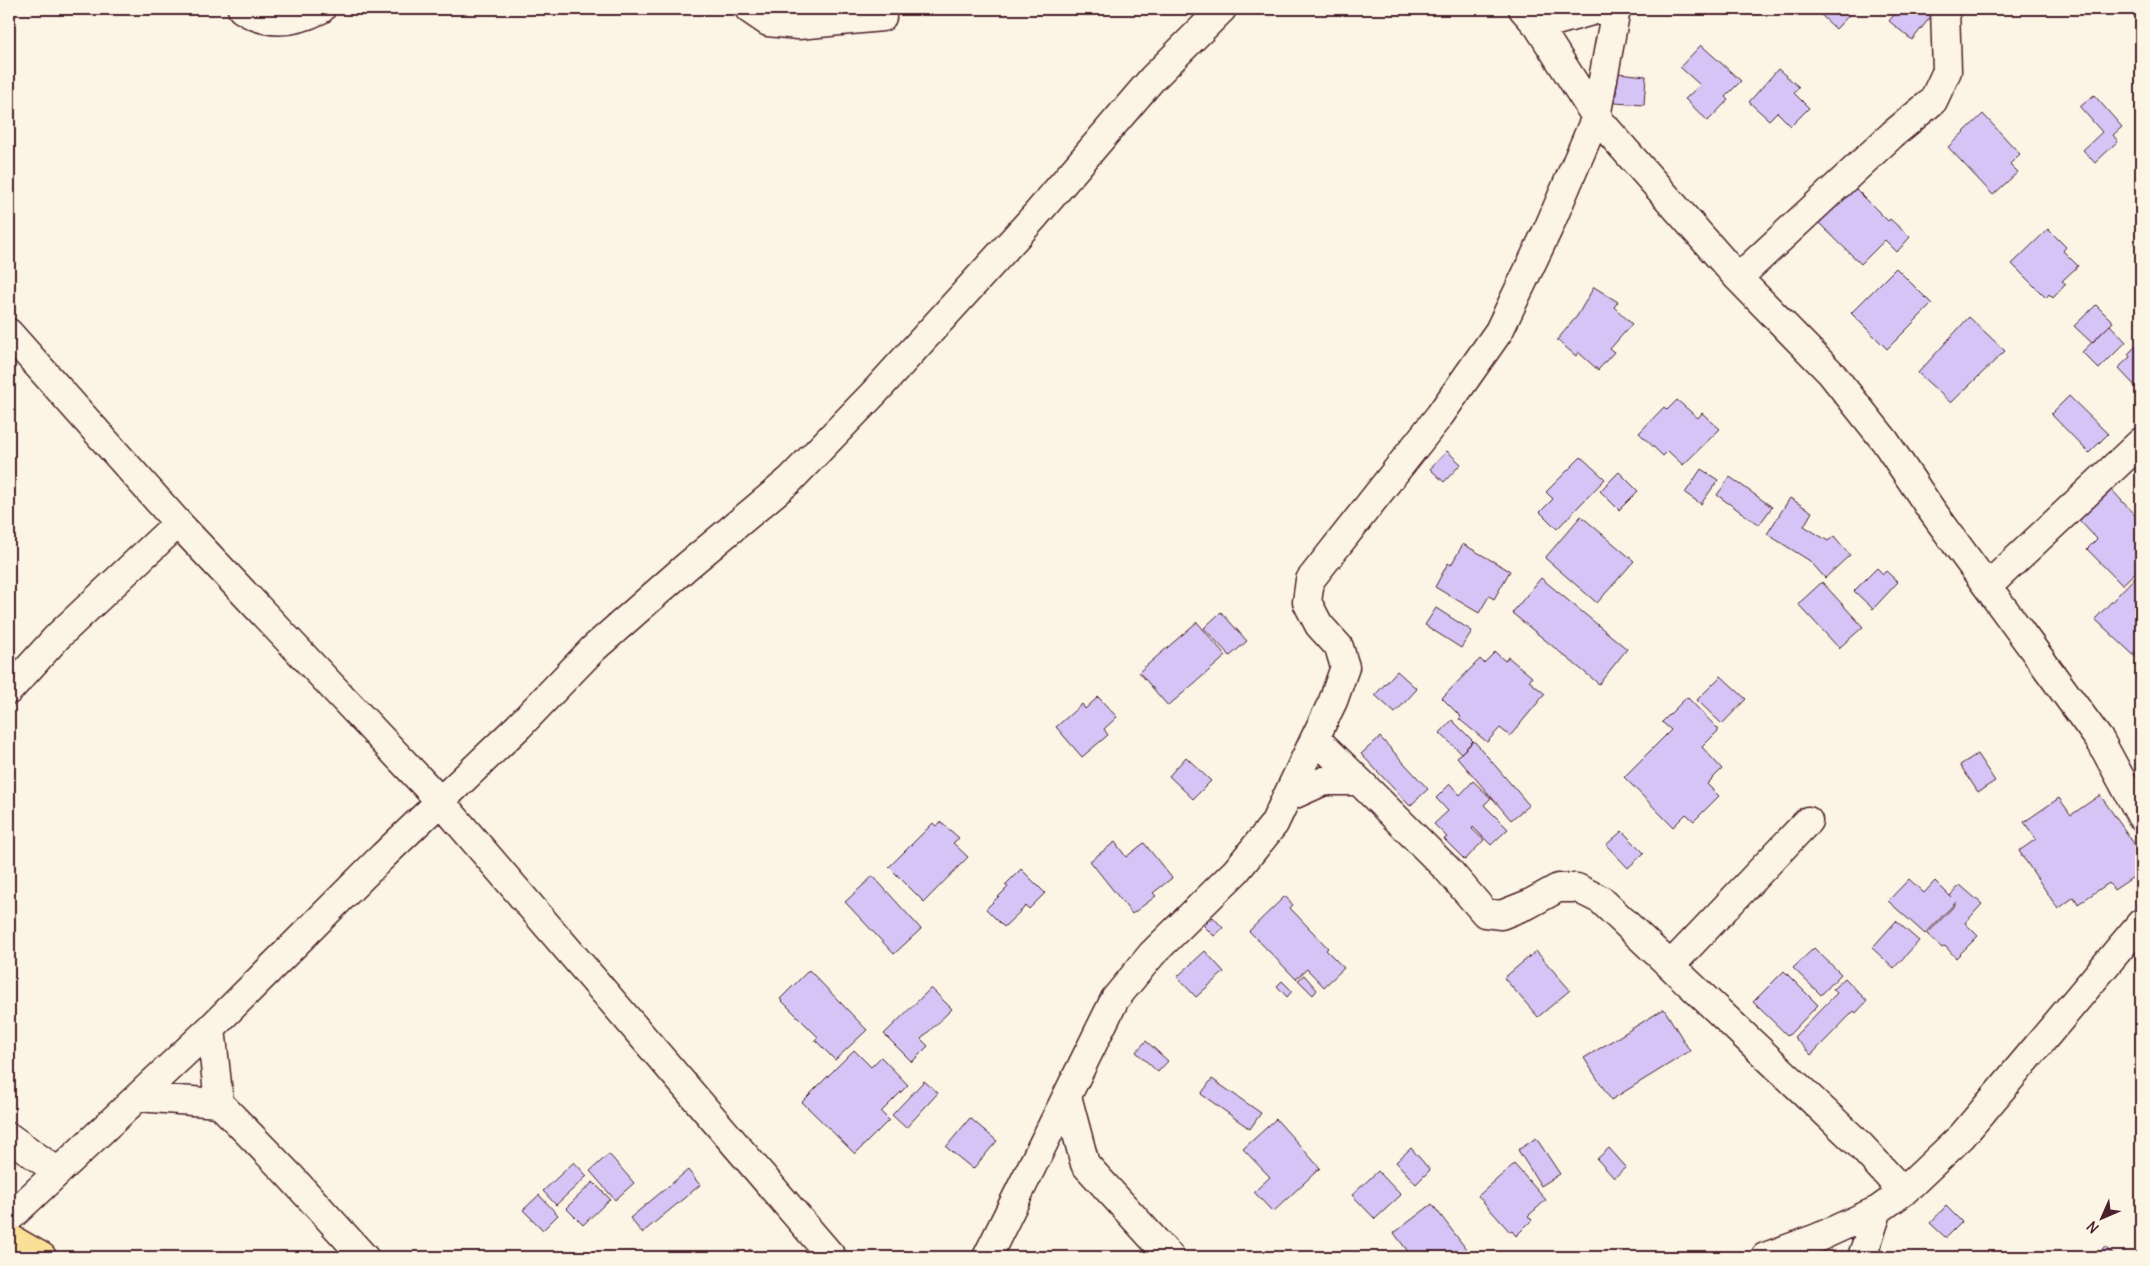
<svg xmlns="http://www.w3.org/2000/svg" width="2150" height="1266" font-family="Delius,sans-serif">
<style>
.building{fill:#d5c4f5;stroke:#4a1f2b}
.lines{fill:none;stroke-linecap:round;stroke-linejoin:round}
.street-casing{stroke:#4a1f2b;stroke-width:31}
.primary-casing{stroke:#4a1f2b;stroke-width:31}
.street{stroke:#fcf5e5;stroke-width:28}
.primary{stroke:#fbdf96;stroke-width:28}
</style>
<rect width="100%" height="100%" fill="#fcf5e5"/>
<filter id="ink" filterUnits="userSpaceOnUse"><feTurbulence type="fractalNoise" baseFrequency=".02" numOctaves="2"/><feDisplacementMap in="SourceGraphic" scale="10" xChannelSelector="R" yChannelSelector="G"/><feConvolveMatrix kernelMatrix="1 2 1 2 8 2 1 2 1" color-interpolation-filters="sRGB"/></filter>
<g filter="url(#ink)">
<path class="building" d="M1828,9h22l3,2 -17,18 -15,-14z
M1899,9h38l-25,31 -23,-19z
M1701,45l40,36 -16,16 3,3 -20,21 -23,-22 15,-14 -20,-18z
M1778,69l21,18 -5,6 15,15 -18,18 -14,-14 -8,8 -20,-18z
M1618,73l28,3 -2,29 -29,-2z
M2094,95l28,32 -9,8 5,6 -23,22 -12,-13 19,-18 -22,-25z
M1983,114l37,40 -10,10 8,8 -25,23 -45,-48z
M1854,187l34,34 2,-2 20,18 -13,15 -12,-12 -24,24 -42,-41z
M2048,229l18,18 -3,4 15,15 -16,15 4,3 -13,14 -4,-4 -3,4 -34,-34z
M1896,268l36,36 -45,45 -36,-36z
M1594,287l24,15 -4,5 18,17 -22,25 4,3 -16,18 -20,-18 -2,4 -19,-16 20,-24z
M2096,305l17,17 -21,21 -18,-17z
M1969,317l36,34 -54,52 -33,-30z
M2110,325l16,17 -27,27 -17,-17z
M2141,341v45l-3,3 -20,-21 12,-11 -2,-3z
M2069,396l39,38 -19,19 -38,-39z
M1677,400l21,18 4,-5 18,16 -37,36 -15,-14 -5,5 -24,-23 25,-26 3,3z
M1447,451l14,13 -17,18 -14,-13z
M1581,457l24,22 -48,50 -17,-17 13,-13 -7,-7z
M1701,469l17,11 -17,24 -16,-11z
M1619,472l19,19 -19,19 -19,-19z
M1730,477l42,30 -13,18 -42,-30z
M2112,490l29,32v45l-19,18 -35,-36 10,-10 -18,-19z
M1790,498l22,14 -8,14 24,15 6,-5 16,19 -25,23 -15,-17 -43,-27z
M1581,516l53,45 -37,42 -52,-45z
M1463,544l47,27 -16,28 -5,-3 -10,17 -44,-26 13,-24 3,2z
M1877,568l6,6 3,-3 12,11 -25,27 -19,-18z
M2141,571v91l-46,-43z
M1541,578l86,71 -28,35 -87,-71z
M1822,582l41,45 -24,21 -41,-44z
M1436,608l36,23 -11,17 -36,-23z
M1221,612l26,29 -17,15 -26,-28z
M1197,622l29,34 -58,50 -29,-34z
M1495,652l10,9 3,-4 24,20 -3,4 16,13 -35,42 -10,-8 -13,14 -28,-23 2,-2 -19,-19 38,-39 4,4z
M1397,671l20,18 -22,24 -20,-18z
M1721,676l25,23 -24,25 -25,-24z
M1098,697l19,20 -13,12 4,6 -26,22 -26,-30 26,-23 3,5z
M1687,697l32,33 -17,17 20,22 -15,15 12,12 -25,25 -8,-7 -13,13 -49,-50 47,-47 -9,-8z
M1452,720l21,21 -12,12 -21,-20z
M1380,737l48,52 -18,17 -49,-52z
M1474,741l55,64 -18,15 -54,-63z
M1977,754l18,27 -17,11 -18,-27z
M1186,757l25,24 -18,18 -24,-23z
M1473,781l18,17 -7,7 24,24 -17,16 -18,-18 -1,2 12,11 -19,20 -21,-21 3,-2 -13,-13 14,-13 -12,-13 14,-14 10,11z
M2100,795l40,57 -2,1 3,4v15l-27,18 -5,-7 -31,21 -4,-7 -16,12 -39,-58 17,-12 -12,-17 35,-24 12,17z
M941,822l18,16 -6,5 15,14 -44,45 -35,-35 44,-44 3,3z
M1622,831l22,22 -16,15 -22,-23z
M1115,842l11,15 18,-14 28,35 -19,15 3,3 -24,18 -42,-53z
M1021,869l24,24 -16,16 -3,-3 -22,21 -18,-18 22,-22 -3,-2z
M873,876l48,53 -27,25 -49,-52z
M1909,879l15,14 11,-12 21,21 -31,32 -37,-33z
M1960,885l22,19 -17,19 13,13 -22,22 -11,-12 -3,2 -15,-14 30,-31 -7,-7z
M1285,896l8,9 -3,3 38,40 -2,2 18,18 -20,19 -17,-18 -11,10 -47,-48z
M1213,917l10,11 -9,8 -10,-10z
M1896,921l23,20 -25,27 -22,-20z
M1814,948l27,26 -20,21 -28,-27z
M1205,951l19,21 -28,25 -19,-20z
M1536,951l34,39 -32,27 -34,-39z
M809,970l58,60 -32,30 -20,-20 3,-3 -38,-38z
M1784,971l34,34 -30,31 -35,-34z
M1304,975l13,15 -4,5 -15,-15z
M1845,978l22,23 -11,12 -2,-2 -43,44 -17,-18 43,-44 -4,-4z
M1282,981l10,10 -5,6 -10,-11z
M931,988l21,21 -31,30 7,7 -16,16 -28,-28z
M1664,1009l26,42 -79,49 -27,-42z
M1146,1041l22,20 -10,11 -22,-20z
M854,1050l17,17 10,-10 27,28 -27,27 8,8 -34,34 -53,-52z
M1212,1079l49,34 -11,16 -49,-35z
M924,1081l14,12 -32,35 -14,-13z
M970,1118l27,23 -24,28 -27,-22z
M1276,1119l44,49 -47,44 -19,-20 16,-15 -27,-28z
M1536,1138l24,36 -19,12 -23,-36z
M1411,1148l19,22 -14,14 -20,-22z
M1609,1148l17,19 -12,11 -17,-19z
M609,1154l25,29 -19,17 -25,-29z
M574,1162l13,14 -31,29 -13,-14z
M1514,1164l32,36 -18,16 4,4 -16,16 -4,-5 -2,1 -32,-36z
M688,1170l12,15 -58,48 -12,-15z
M1378,1171l23,24 -26,24 -23,-24z
M593,1182l17,17 -27,26 -17,-17z
M539,1195l19,20 -15,15 -20,-20z
M1432,1204l35,46 -10,7h-45l-18,-24z
M1946,1206l16,16 -16,16 -16,-15z
M2105,1247l11,10h-21z
M750,1249l8,8h-17z"/>
<g class="lines">
<g class="street-casing">
<path id="street" d="M242,9c26,17 52,14 79,0
M749,9l19,13 30,3 84,-8
M1523,9l15,17 58,91 142,161 93,95 54,68 45,67 171,234 40,74
M1538,26l61,-17
M1738,278l155,-144 40,-33 14,-30 -2,-62
M9,333l169,190 263,279 391,455
M1988,586l153,-144
M9,690l50,-55 119,-112
M1315,738l44,43
M1286,798l38,-17h35l89,89 37,43 16,2 28,-11 29,-16h19l24,12 260,246 42,46
M1672,964l136,-143
M211,1028l8,75 71,73 74,81
M1067,1096l18,68 85,93
M138,1097l81,6
M9,1137l49,35
M9,1218l202,-190 172,-172 136,-130 74,-77 93,-82 104,-87 85,-88 160,-176 117,-137 70,-70
M987,1257l128,-258 37,-45 84,-83 38,-47 41,-86 18,-37 12,-34 -6,-20 -20,-22 -12,-23 3,-22 130,-165 59,-84 49,-102 48,-112 20,-108
M1765,1257l52,-19 61,-28 25,-18 59,-56 179,-213
M1862,1257l16,-47"/>
</g>
<g class="primary-casing">
<path id="primary" d="M9,1238l33,19"/>
</g>
<use href="#street" class="street"/>
<use href="#primary" class="primary"/>
</g>
</g>
<rect width="2150" height="1266" fill="none" stroke="#fcf5e5" stroke-width="30"/>
<rect x="15" y="15" width="2120" height="1236" fill="none" stroke="#4a1f2b" stroke-width="2" filter="url(#ink)"/>
<g transform="translate(2102 1218) rotate(225)" stroke="#fcf5e5" stroke-width="4" paint-order="stroke">
<path d="M0-4L9 19L0 12L-9 19Z" fill="#4a1f2b"/>
<text y="-8" font-size="14" font-weight="bold" text-anchor="middle" fill="#4a1f2b">N</text>
</g>
</svg>
